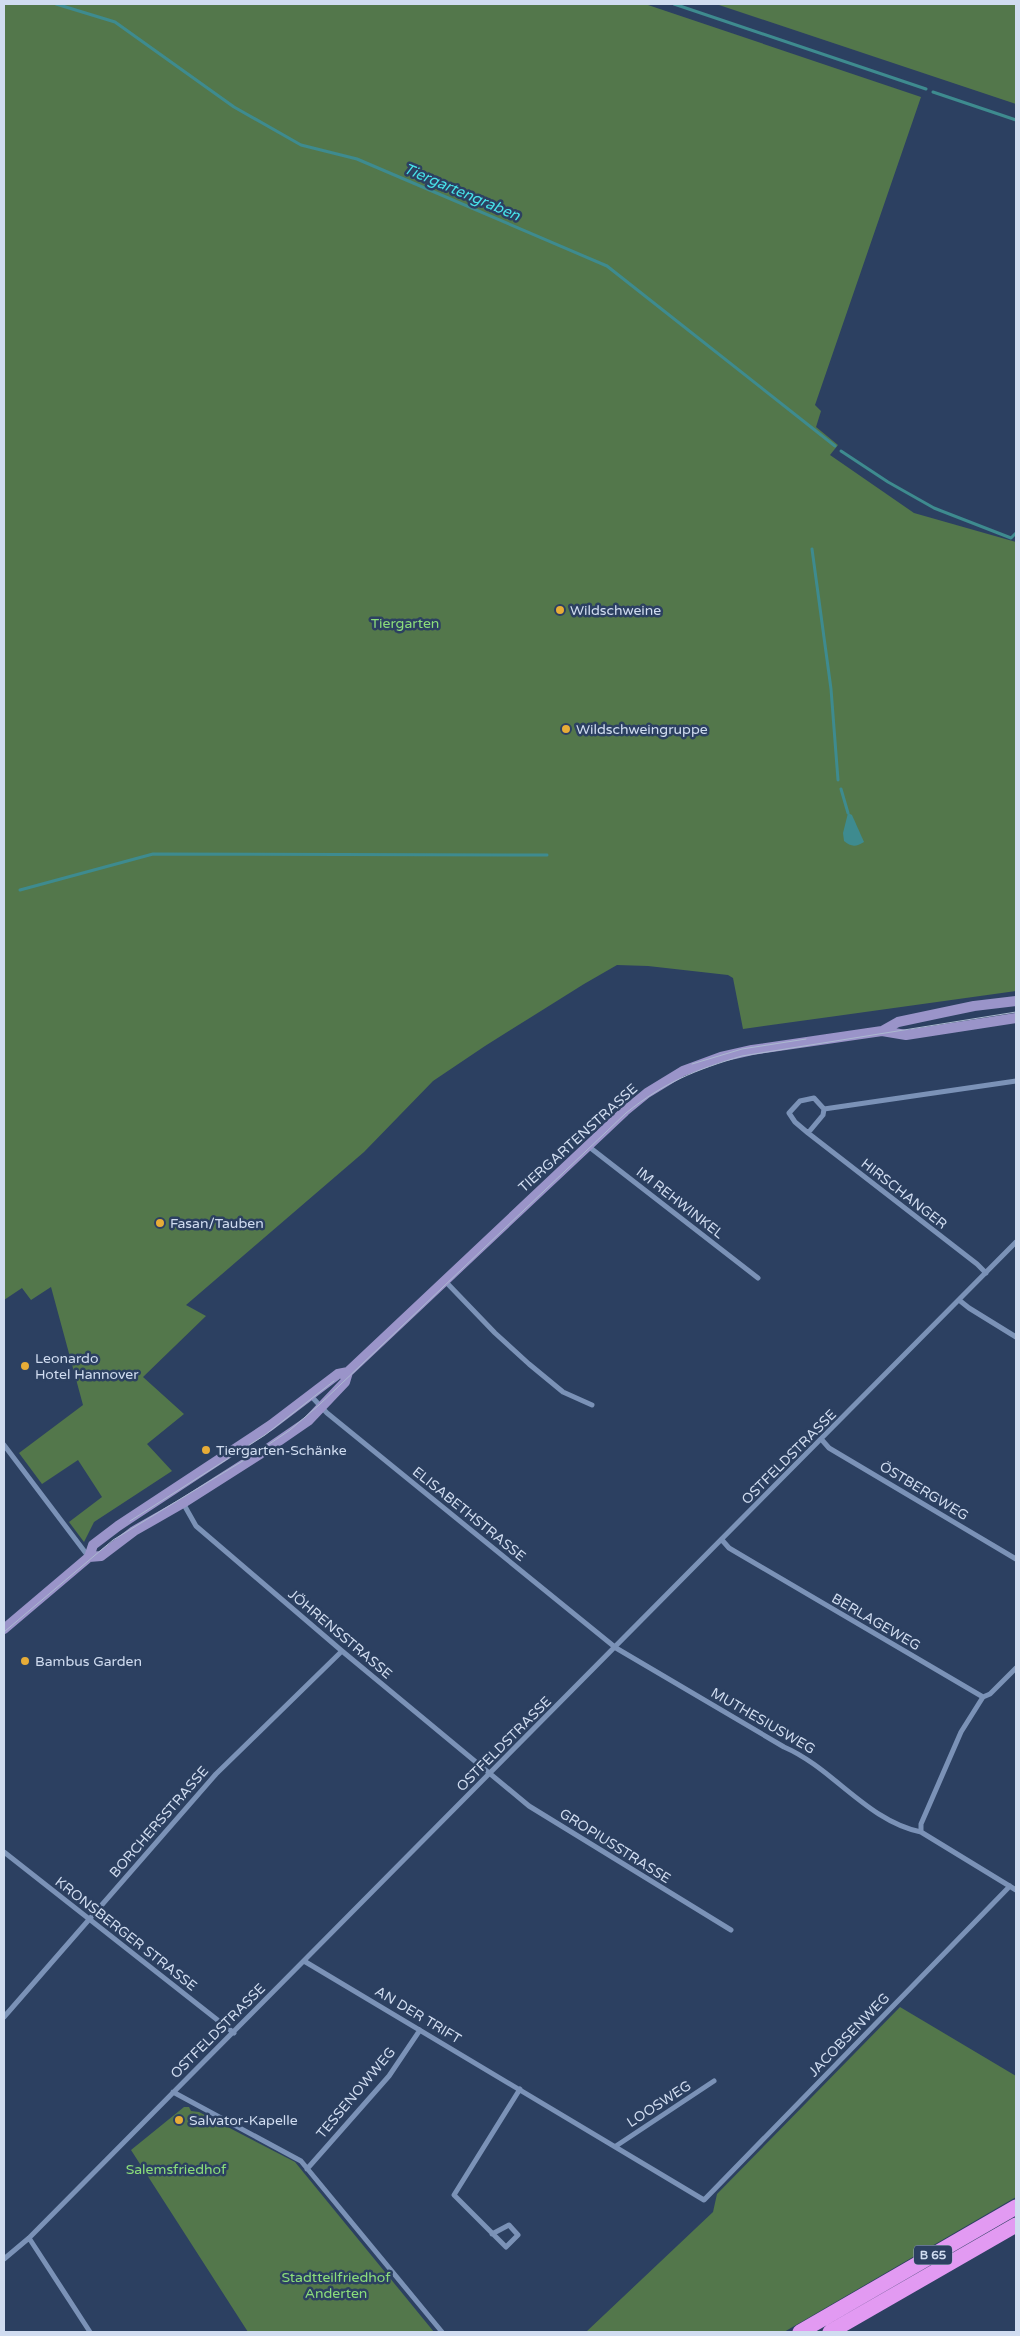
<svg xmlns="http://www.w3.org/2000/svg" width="1020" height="2336" font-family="'Varela Round',sans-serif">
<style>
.green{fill:#53774b}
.water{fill:#3e8b8f}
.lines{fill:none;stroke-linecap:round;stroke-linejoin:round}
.stream{stroke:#3e8b8f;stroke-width:3}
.street{stroke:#7b92b7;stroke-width:5}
.secondary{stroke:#9a94c9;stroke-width:10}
.highway{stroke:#e29af2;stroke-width:15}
.tram{stroke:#abb9d0;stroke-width:1}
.poi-dot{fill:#e7ac37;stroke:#2c4061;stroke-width:2}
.labels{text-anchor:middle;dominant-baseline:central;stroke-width:5;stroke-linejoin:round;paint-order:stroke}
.shield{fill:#2c4061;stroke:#9fadc5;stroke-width:1}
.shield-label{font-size:12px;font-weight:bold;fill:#d0dcf0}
.poi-label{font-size:14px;fill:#d0dcf0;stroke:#2c4061;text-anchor:start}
.park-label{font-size:14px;fill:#8bdd7a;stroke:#2c4061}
.street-label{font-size:14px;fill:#d0dcf0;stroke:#2c4061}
.water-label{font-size:15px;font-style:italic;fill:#48e1e8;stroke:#2c4061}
</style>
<rect width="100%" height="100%" fill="#2c4061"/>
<path class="green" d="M4,4h641l276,93 -106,308 6,6 -5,16 22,18 -8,10 84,58 102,29v449l-273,38 -10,-51 -5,-3 -80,-9 -31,-1 -33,19 -99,62 -52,35 -69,71 -178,153 20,11 -63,61 41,37 -37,30 25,27 -78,51 -10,20 -15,-20 33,-25 -24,-37 -36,24 -23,-31 64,-48 -32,-118 -20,13 -9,-12 -18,12z
M716,4h300v100z
M900,2007l116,69v121l-232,135h-198l127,-120 4,-18z
M184,2107h5l2,4 8,1 96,50 139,170h-186l-117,-182z"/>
<path class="water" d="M848,813l4,2 12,27c-8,5 -13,5 -20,-1l-1,-8z"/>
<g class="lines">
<path class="stream" d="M56,4l59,18 119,85 67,38 56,14 250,107 228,180
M674,4l252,85
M933,92l83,28
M841,451l47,31 46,26 77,30 5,-5
M812,549l19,140 7,91
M841,789l7,24
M20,890l133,-36 394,1"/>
<path class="street" d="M824,1109l192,-28
M808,1133l15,-18 1,-6 -10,-11 -14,3 -11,12 6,9 13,11 169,131 9,9
M588,1146l170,132
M445,1281l50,52 34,31 34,28 29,13
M959,1300l10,8 47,29
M311,1396l16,17 289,235 168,99c49,21 83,74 137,85l95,58
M822,1440l7,8 187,111
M4,1445l84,111
M183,1503l13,23 146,125 187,155 202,124
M722,1540l7,8 254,149 7,-3 26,-26
M921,1832v-8l40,-92 22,-35
M4,1852l230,181
M304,1961l400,239 306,-314
M4,2017l212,-243 126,-123
M173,2092l128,69 141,171
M616,2146l98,-65
M307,2169l82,-93 31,-46
M492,2234l17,-9 9,10 -12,12 -52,-52 66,-106
M29,2238l61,94
M4,2259l25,-21 987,-996"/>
<path class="secondary" d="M882,1031l16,-9 76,-16 42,-5
M89,1557l12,-1 33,-25 49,-28 77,-49 48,-33 37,-39 3,-10 277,-261 22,-18 36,-22 38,-14 31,-7 130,-19 24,4 110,-17
M4,1629l85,-72 4,-12 25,-19 153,-101 67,-51 10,-2"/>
<path class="highway" d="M800,2332l216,-125
M830,2332l186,-107"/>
<path class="tram" d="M692,1064l50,-15 64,-10
M130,1521l135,-86 69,-54
M4,1632l109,-92 146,-89 31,-21 29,-25 307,-292c39,-31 69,-43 116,-57l274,-44"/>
</g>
<g class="poi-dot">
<circle cx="560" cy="610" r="5"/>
<circle cx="566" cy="729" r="5"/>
<circle cx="160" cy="1223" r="5"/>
<circle cx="25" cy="1366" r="5"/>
<circle cx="206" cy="1450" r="5"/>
<circle cx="25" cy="1661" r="5"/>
<circle cx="179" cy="2120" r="5"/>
</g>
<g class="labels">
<rect class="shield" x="914" y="2245.5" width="38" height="19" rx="4"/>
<g class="shield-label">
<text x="933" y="2255">B 65</text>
</g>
<g class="poi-label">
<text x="570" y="610">Wildschweine</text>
<text x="576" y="729">Wildschweingruppe</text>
<text x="170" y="1223">Fasan/Tauben</text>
<text x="35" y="1358">Leonardo<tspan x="35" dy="16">Hotel Hannover</tspan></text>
<text x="216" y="1450">Tiergarten-Schänke</text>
<text x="35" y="1661">Bambus Garden</text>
<text x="189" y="2120">Salvator-Kapelle</text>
</g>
<g class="park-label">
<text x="405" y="623">Tiergarten</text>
<text x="176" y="2169">Salemsfriedhof</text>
<text x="336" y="2277">Stadtteilfriedhof<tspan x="336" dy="16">Anderten</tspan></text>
</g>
<g class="street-label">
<text transform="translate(578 1138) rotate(-42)">TIERGARTENSTRASSE</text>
<text transform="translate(904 1194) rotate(38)">HIRSCHANGER</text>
<text transform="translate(680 1203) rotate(38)">IM REHWINKEL</text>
<text transform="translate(789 1457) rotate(-45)">OSTFELDSTRASSE</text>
<text transform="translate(924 1491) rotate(31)">ÖSTBERGWEG</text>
<text transform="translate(469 1514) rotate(39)">ELISABETHSTRASSE</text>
<text transform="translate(876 1622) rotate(30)">BERLAGEWEG</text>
<text transform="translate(340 1634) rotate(40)">JÖHRENSSTRASSE</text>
<text transform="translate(763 1721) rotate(30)">MUTHESIUSWEG</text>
<text transform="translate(504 1744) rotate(-45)">OSTFELDSTRASSE</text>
<text transform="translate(159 1822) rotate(-49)">BORCHERSSTRASSE</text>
<text transform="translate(615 1846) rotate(32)">GROPIUSSTRASSE</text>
<text transform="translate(126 1934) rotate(38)">KRONSBERGER STRASSE</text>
<text transform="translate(418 2015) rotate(31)">AN DER TRIFT</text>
<text transform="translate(218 2031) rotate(-45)">OSTFELDSTRASSE</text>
<text transform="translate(849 2035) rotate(-46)">JACOBSENWEG</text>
<text transform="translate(356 2093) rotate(-50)">TESSENOWWEG</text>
<text transform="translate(659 2104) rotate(-33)">LOOSWEG</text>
</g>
<g class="water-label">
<text transform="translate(462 192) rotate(23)">Tiergartengraben</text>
</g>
</g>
<rect width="1020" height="2336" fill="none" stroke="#d0dcf0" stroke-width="10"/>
</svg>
